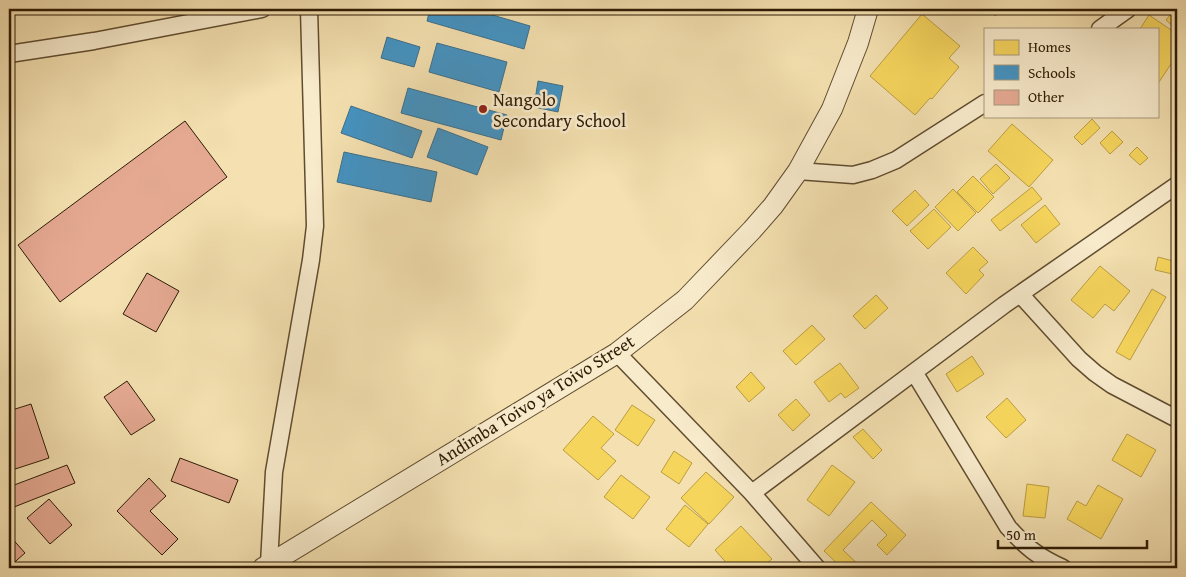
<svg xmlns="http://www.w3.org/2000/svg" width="1186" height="577" font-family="'Gentium Book Plus',serif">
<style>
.homes{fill:#f6d55c;stroke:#ba9d42}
.schools{fill:#4393c3;stroke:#3d6f8a}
.building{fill:#e5a992;stroke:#2e1b04}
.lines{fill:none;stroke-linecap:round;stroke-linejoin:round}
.minor-casing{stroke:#604c2f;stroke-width:19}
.tertiary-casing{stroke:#604c2f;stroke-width:22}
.minor{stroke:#f8ebcc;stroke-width:16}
.tertiary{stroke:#f8ebcc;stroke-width:20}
.poi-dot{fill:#8f2418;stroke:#f8ebcc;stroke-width:2}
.labels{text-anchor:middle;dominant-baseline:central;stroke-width:5;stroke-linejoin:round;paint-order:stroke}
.poi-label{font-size:18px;fill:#2e1b04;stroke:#f8ebcc;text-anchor:start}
.street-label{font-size:18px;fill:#2e1b04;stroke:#f8ebcc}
</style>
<rect width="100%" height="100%" fill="#f4e0b0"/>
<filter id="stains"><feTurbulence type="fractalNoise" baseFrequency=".004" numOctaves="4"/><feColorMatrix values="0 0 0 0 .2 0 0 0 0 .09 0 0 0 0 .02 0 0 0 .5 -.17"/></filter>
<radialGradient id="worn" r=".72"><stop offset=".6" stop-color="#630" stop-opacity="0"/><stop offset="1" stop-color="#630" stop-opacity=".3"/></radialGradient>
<path class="homes" d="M989,9h14l-8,7z
M1175,9h2v21l-11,-10z
M922,14l38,32 -11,12 10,9 -27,32 -2,-1 -15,17 -45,-39z
M1149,15l28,19v21l-20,30v-56h-17z
M1092,119l8,9 -18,17 -8,-8z
M1012,124l41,36 -24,27 -41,-36z
M1112,131l11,11 -13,12 -10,-11z
M1137,147l11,11 -8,7 -11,-10z
M996,164l14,14 -17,16 -13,-15z
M973,176l21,21 -16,16 -21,-21z
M1032,187l10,12 -42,32 -9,-11z
M953,189l23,24 -18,18 -23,-24z
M915,190l14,15 -22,21 -15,-15z
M1045,205l15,19 -24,19 -15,-18z
M934,209l17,18 -23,22 -18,-18z
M973,247l15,15 -9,8 5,5 -18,19 -20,-21z
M1158,257l19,5v13l-22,-5z
M1100,266l30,25 -16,20 -9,-7 -12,14 -22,-18z
M1152,289l14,8 -36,63 -14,-8z
M876,295l12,13 -23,21 -12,-13z
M812,325l13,14 -29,26 -13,-14z
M972,356l12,18 -27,18 -11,-18z
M840,363l19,25 -14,10 -4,-5 -12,9 -15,-20z
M751,372l14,16 -16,14 -13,-15z
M1007,398l19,22 -20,18 -20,-21z
M796,399l14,16 -17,16 -15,-16z
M632,405l23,15 -17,26 -23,-16z
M593,416l21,18 -13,14 15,13 -18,19 -35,-30z
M863,429l19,21 -9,9 -20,-22z
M1127,434l29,16 -15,27 -29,-17z
M674,451l18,12 -13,21 -18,-12z
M832,465l23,17 -26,34 -22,-16z
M706,472l28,25 -25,27 -28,-26z
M621,475l29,22 -17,22 -29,-22z
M1027,484l22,3 -4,31 -22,-2z
M1098,485l25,14 -22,40 -34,-20 10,-18 9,5z
M1174,501l3,1v13l-6,-2z
M871,502l35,33 -19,20 -10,-10 10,-10 -15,-15 -29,30 19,18h-20l-18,-17z
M685,505l23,19 -19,23 -23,-18z
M741,526l31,33 -11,9h-30l-16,-18z"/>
<path class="schools" d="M430,9h42l58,17 -6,23 -97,-28z
M387,37l33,10 -6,20 -33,-9z
M437,43l70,19 -8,30 -70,-20z
M538,81l25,5 -5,26 -24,-5z
M408,88l99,27 -6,25 -100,-27z
M351,106l71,25 -10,27 -71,-25z
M438,128l50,19 -11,28 -50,-18z
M344,152l93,20 -6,30 -94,-20z"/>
<path class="building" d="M185,121l42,56 -167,125 -42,-57z
M147,273l32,18 -23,41 -33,-18z
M127,381l28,39 -24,15 -27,-38z
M31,404l18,54 -40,13v-60z
M180,458l58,22 -9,23 -58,-22z
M67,465l8,18 -66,26v-22z
M149,478l17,18 -16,15 28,28 -16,16 -45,-44z
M49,499l23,26 -22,19 -23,-26z
M9,535l16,18 -16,14z"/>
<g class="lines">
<g class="minor-casing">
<path id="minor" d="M1100,29l28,-20
M9,54l85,-13 168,-32
M798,171l55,4 19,-5 24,-10 89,-57
M1020,294l59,65 16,14 17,12 65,34
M617,353l135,140 65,75
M914,372l94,155c18,20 30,30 55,41
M752,493l252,-188 173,-120
M269,564l5,-92 37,-212 4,-34 -6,-217"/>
</g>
<g class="tertiary-casing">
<path id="tertiary" d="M263,568l354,-215 68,-53 67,-70 21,-24 25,-35 34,-62 26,-66 10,-34"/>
</g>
<use href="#minor" class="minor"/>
<use href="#tertiary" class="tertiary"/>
</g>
<circle class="poi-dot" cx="483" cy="109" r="5"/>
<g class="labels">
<g class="poi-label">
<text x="493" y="99">Nangolo<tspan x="493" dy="21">Secondary School</tspan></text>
</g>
<g class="street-label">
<text transform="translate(535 400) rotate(-32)">Andimba Toivo ya Toivo Street</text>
</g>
</g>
<rect width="1186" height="577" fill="none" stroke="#f4e0b0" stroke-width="30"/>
<rect x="10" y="10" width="1166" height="557" fill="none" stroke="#2e1b04" stroke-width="2.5"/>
<rect x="15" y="15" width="1156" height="547" fill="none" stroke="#2e1b04"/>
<rect x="984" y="28" width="175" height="90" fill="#f8ebcc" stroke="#a7987c"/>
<rect x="994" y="40" width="25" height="15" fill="#f6d55c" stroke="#a7987c"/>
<text x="1028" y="52" font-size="15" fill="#2e1b04">Homes</text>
<rect x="994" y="65" width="25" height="15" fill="#4393c3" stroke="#a7987c"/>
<text x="1028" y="78" font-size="15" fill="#2e1b04">Schools</text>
<rect x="994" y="90" width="25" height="15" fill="#e5a992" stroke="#a7987c"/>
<text x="1028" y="102" font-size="15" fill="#2e1b04">Other</text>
<path d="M998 540v8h149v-8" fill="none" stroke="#2e1b04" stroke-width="2.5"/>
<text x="1006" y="540" font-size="15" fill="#2e1b04" stroke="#f8ebcc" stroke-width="4" paint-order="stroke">50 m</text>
<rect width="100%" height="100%" filter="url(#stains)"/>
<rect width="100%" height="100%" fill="url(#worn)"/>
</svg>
